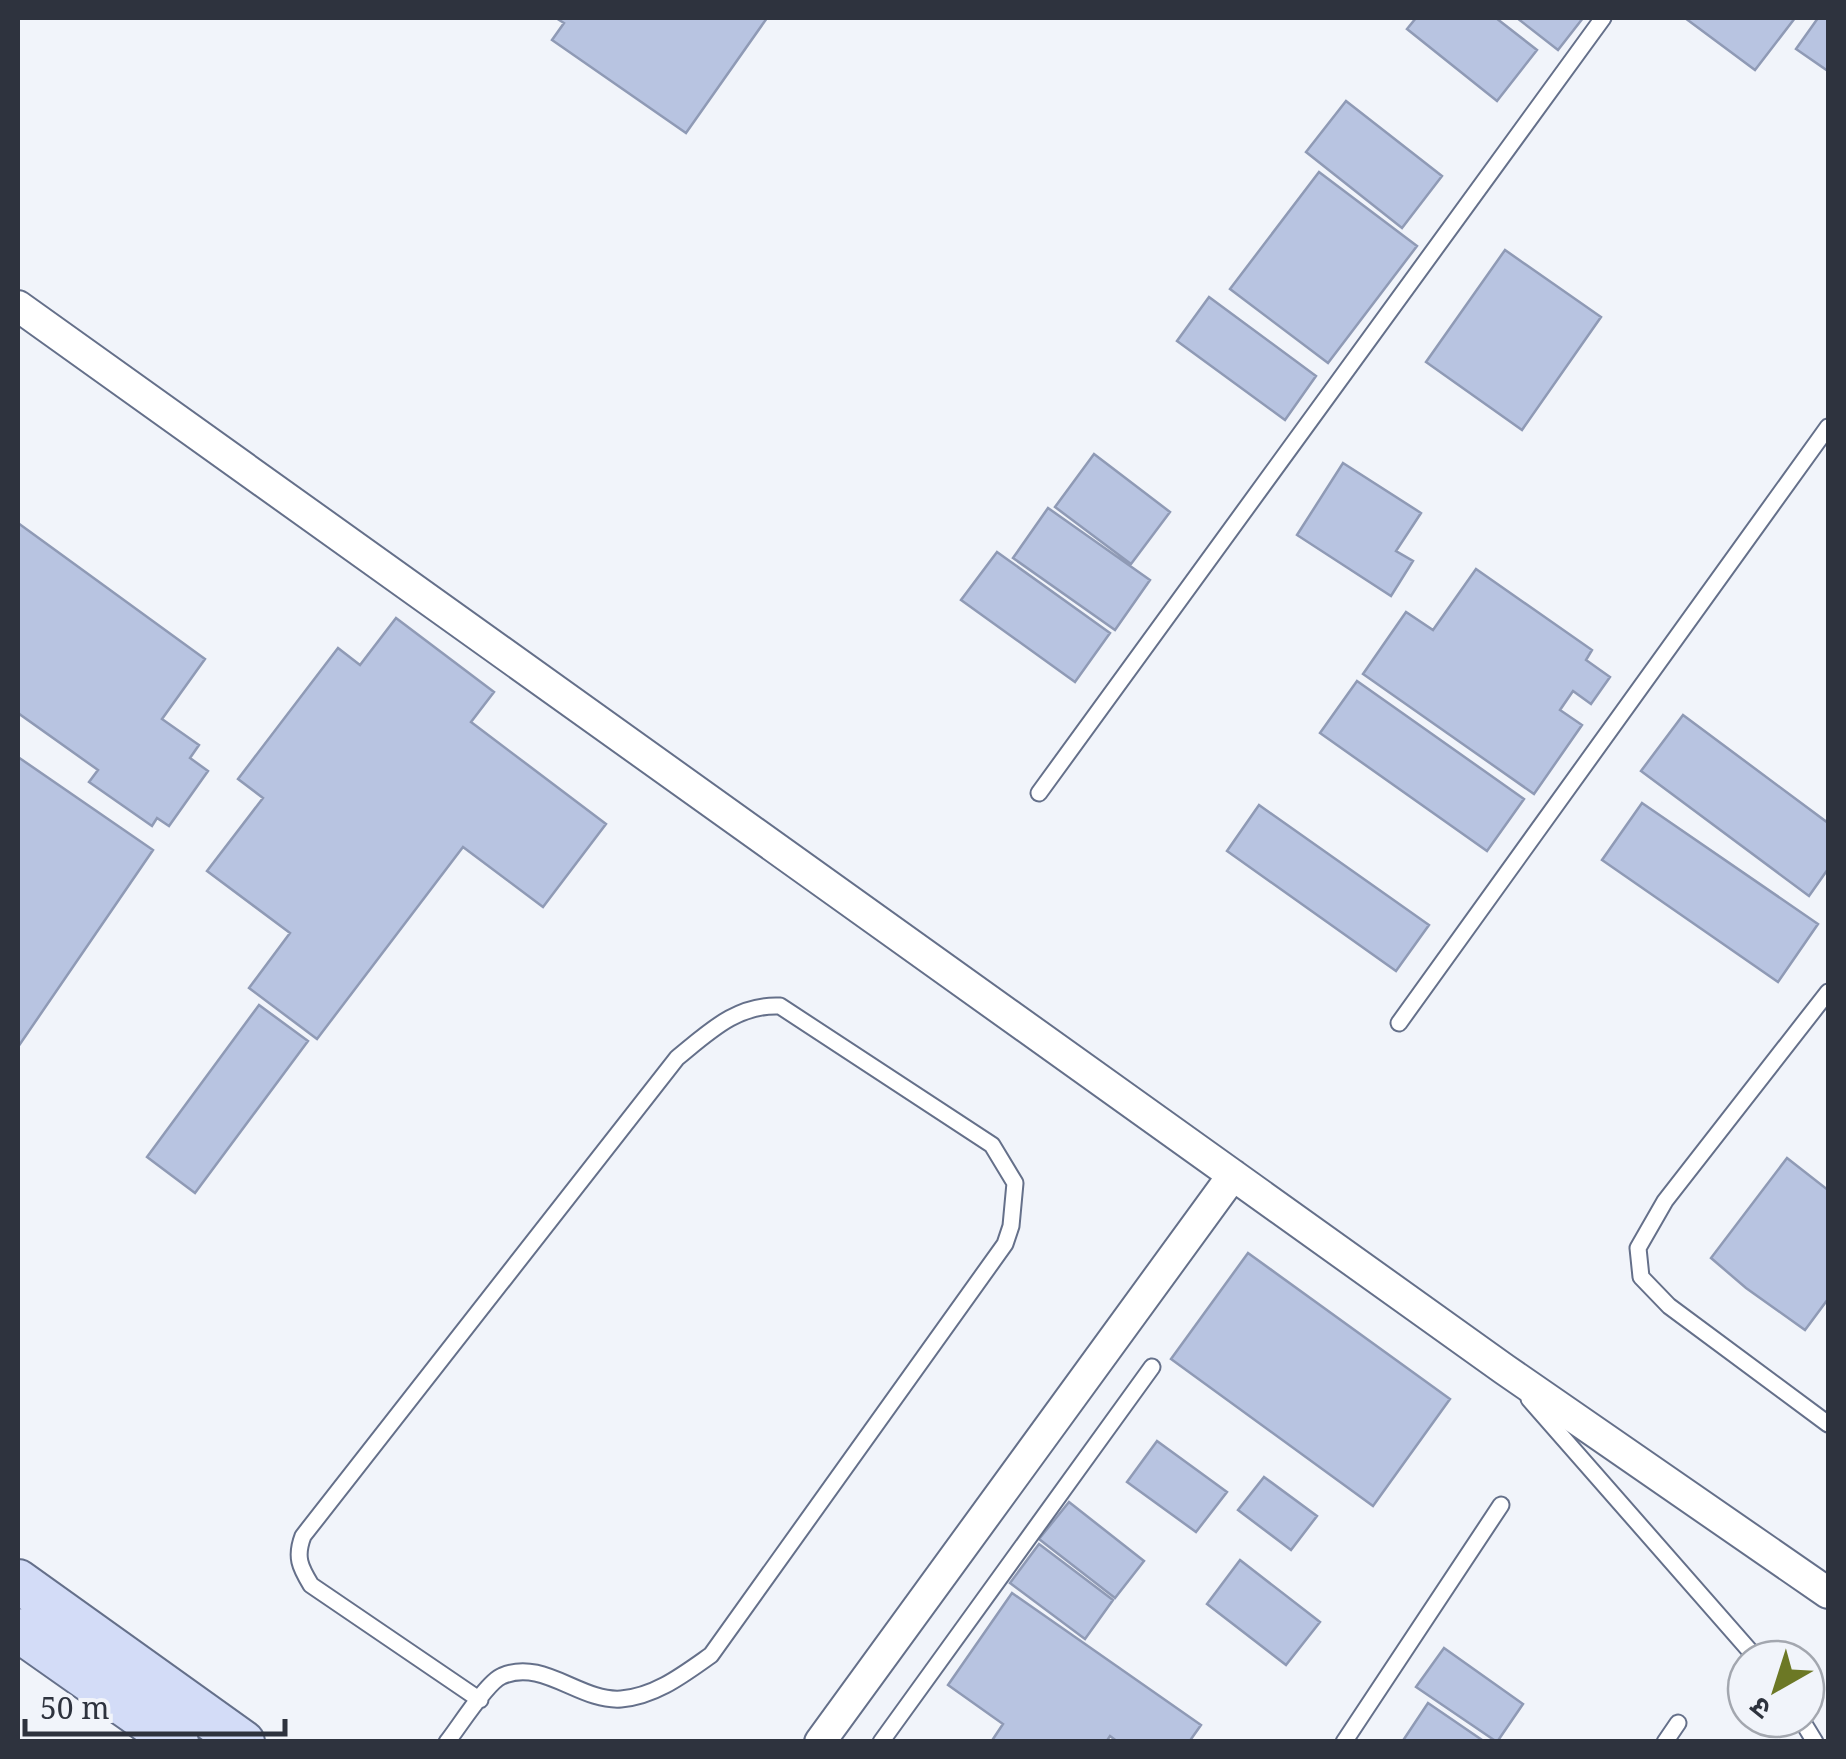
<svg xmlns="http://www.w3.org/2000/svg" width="1846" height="1759" font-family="'Noto Serif','Noto Sans Devanagari',serif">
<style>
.building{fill:#b8c4e1;stroke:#8f9ab5;stroke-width:2.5}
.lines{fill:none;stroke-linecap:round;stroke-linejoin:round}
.service-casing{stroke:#65708a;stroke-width:19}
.minor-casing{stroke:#65708a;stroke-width:34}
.secondary-casing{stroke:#65708a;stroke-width:46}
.service{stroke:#fff;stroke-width:15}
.minor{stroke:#fff;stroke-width:30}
.secondary{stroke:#d3dcf7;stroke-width:42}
</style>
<rect width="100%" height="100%" fill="#f1f4fa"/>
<path class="building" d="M556,18h211l-81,115 -134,-93 12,-17z
M1416,18h80l41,32 -40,51 -90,-72z
M1517,18h66l-25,32z
M1685,18h110l-40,52z
M1818,18h10v53l-32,-22z
M1346,101l96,75 -40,52 -96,-76z
M1319,172l98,74 -89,117 -98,-74z
M1505,250l96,67 -79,113 -96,-68z
M1209,297l107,79 -31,44 -108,-79z
M1094,454l76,58 -39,52 -76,-57z
M1343,463l78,50 -25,38 17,10 -22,35 -94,-61z
M1048,508l102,72 -35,50 -102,-72z
M18,523l187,136 -43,60 37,26 -9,13 18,13 -39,55 -12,-8 -5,8 -63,-44 9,-12 -80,-57z
M997,552l113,81 -35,49 -114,-82z
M1476,569l116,81 -6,10 24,17 -19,27 -18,-13 -13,19 22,15 -48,69 -171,-120 43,-62 27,18z
M396,618l98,74 -23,30 135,102 -63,83 -80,-60 -146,192 -68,-51 41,-55 -83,-62 56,-73 -25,-19 100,-131 22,17z
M1357,681l167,118 -37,52 -167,-118z
M1683,715l145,108v46l-19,27 -168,-125z
M18,757l135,93 -135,197z
M1642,803l176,121 -40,58 -176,-122z
M1259,805l170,120 -33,46 -169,-120z
M259,1005l49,36 -113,152 -48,-36z
M1787,1158l41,32v109l-23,31 -59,-42 -35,-30z
M1248,1253l202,146 -77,107 -202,-147z
M1157,1441l70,51 -31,40 -69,-50z
M1264,1477l53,39 -26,34 -53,-40z
M1069,1502l75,59 -29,37 -76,-59z
M1039,1544l74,56 -28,39 -75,-56z
M1240,1560l80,62 -34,43 -79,-61z
M1012,1593l189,132 -12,17h-71l-8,-6 -4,6h-115l12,-18 -55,-39z
M1444,1648l79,56 -26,38 -81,-55z
M1428,1703l57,39h-83z"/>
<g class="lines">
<g class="service-casing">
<path id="service" d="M1039,793l564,-775
M1828,992l-163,209 -27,47 3,29 28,29 159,118
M1399,1023l429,-596
M1529,1399l228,260
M1801,1719l14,23
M447,1742c12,-15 40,-60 55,-66 41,-18 78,26 119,23 35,-3 63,-25 90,-44l294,-411 6,-18 4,-43 -23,-38 -212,-139c-43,-2 -71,26 -103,52l-374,478c-8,21 -3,31 8,49l169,115
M881,1742l271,-375
M1344,1742l157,-237
M1665,1742l13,-19"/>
</g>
<g class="minor-casing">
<path id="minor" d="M18,306l1486,1063 324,224
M820,1742l413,-567"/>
</g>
<g class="secondary-casing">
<path id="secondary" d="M18,1581l225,161
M18,1630l159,112"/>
</g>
<use href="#service" class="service"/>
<use href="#minor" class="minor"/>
<use href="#secondary" class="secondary"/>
</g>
<rect width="1846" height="1759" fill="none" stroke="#2e333e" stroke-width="40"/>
<g transform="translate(1776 1689) rotate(219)"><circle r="48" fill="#f1f4fa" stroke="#a3a7af" stroke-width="2.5"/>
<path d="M0-8L18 38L0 25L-18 38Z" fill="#6c7825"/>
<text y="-15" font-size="28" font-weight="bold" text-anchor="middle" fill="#2e333e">उ</text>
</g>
<path d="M25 1719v15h260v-15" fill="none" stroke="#2e333e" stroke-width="5"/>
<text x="40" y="1719" font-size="30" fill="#2e333e" stroke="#f1f4fa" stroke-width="8" paint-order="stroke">50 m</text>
</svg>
